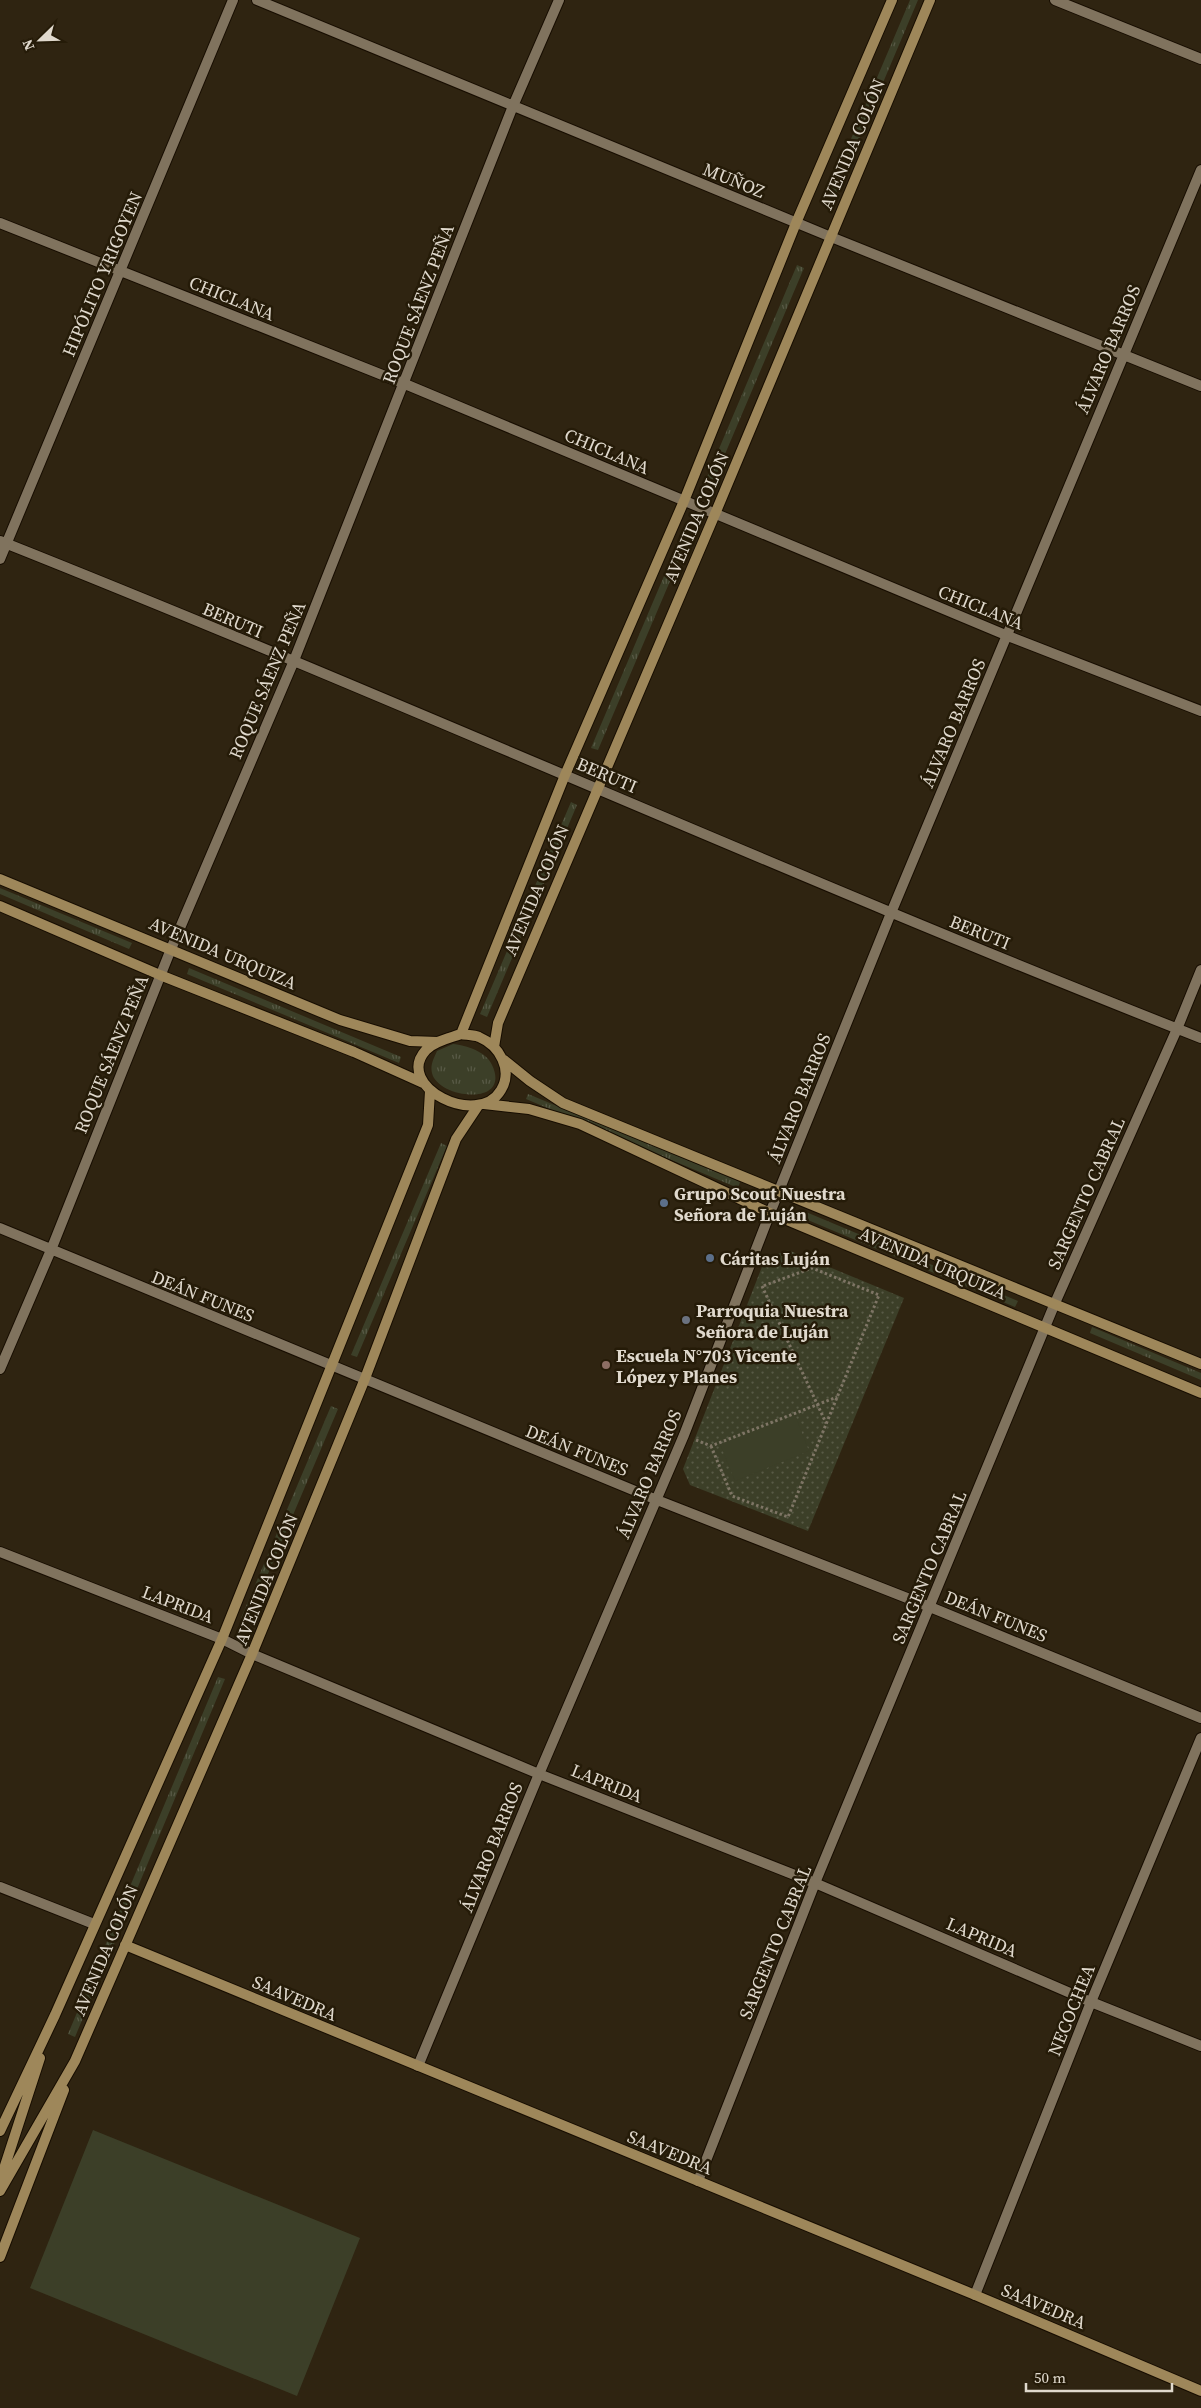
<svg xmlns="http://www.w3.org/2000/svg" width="1201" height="2408" font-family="'Source Serif 4',serif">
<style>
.grass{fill:url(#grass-tufts)}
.park{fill:url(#park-dots)}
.pitch{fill:#3c3f28}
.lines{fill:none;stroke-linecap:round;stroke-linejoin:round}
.street-casing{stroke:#170d00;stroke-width:12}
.secondary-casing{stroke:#170d00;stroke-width:12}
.path{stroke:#7e7565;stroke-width:3;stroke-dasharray:2.5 2.5;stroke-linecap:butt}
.street{stroke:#80735e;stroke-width:10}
.secondary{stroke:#9e875a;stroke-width:10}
.service-dot{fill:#5c6f8a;stroke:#251b08;stroke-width:2}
.worship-dot{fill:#6b7280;stroke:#251b08;stroke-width:2}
.education-dot{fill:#8d6e63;stroke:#251b08;stroke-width:2}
.labels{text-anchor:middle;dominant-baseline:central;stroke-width:5;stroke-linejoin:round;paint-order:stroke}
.street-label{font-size:18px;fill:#e0d9cd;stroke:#251b08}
.poi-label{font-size:18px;font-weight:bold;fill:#e0d9cd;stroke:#251b08;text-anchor:start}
</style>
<defs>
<pattern id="grass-tufts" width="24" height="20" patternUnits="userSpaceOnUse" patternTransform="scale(1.25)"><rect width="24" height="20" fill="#3c3f28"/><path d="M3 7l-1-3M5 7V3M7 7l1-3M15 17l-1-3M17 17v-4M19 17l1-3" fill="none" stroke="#585a46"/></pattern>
<pattern id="park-dots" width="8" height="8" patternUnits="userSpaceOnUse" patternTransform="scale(1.25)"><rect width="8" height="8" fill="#3c3f28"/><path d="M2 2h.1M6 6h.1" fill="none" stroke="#585a46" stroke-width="1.8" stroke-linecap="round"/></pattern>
</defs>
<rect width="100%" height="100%" fill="#2f2411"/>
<path class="grass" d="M910,0h8l-86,203 -7,-3z
M797,265l7,3 -90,212 -7,-3z
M681,536l7,3 -90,211 -7,-2z
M571,802l6,3 -90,212 -7,-3z
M0,888l132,55 -3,6 -129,-55z
M189,968l212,89 -2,6 -212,-89z
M453,1044c13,1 34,8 39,21 20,42 -54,34 -60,8 -2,-8 2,-15 5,-22z
M528,1094l212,88 -2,6 -212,-89z
M441,1143l6,3 -90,211 -6,-2z
M806,1212l212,89 -3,6 -212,-89z
M1092,1327l109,46v7l-111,-47z
M331,1406l7,3 -90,212 -7,-3z
M218,1677l7,2 -150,358 -7,-3z"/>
<path class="park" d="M788,1250l116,48 -96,233 -118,-46 -7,-16 82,-210z"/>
<path class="pitch" d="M795,1415l14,36 -74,30 -15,-37z
M93,2130l267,108 -63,158 -267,-108z"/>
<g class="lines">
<g class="street-casing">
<path id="street" d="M257,0l574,237 370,149
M1055,0l146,59
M0,223l405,161 603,252 193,75
M0,541c403,160 798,339 1201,497
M0,559l233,-559
M0,1228l657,272 273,107 271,111
M0,1369l51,-119 120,-301 122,-286 220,-557 46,-106
M0,1552l222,87 30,15 287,120 276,109 276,119 110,44
M0,1887l94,37
M418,2066l121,-292 145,-339 86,-222 121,-300 310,-743
M698,2181l117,-298 240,-580 122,-274 24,-59
M975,2295l116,-293 110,-264"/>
</g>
<g class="secondary-casing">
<path id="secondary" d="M0,879l340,141 70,21 28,1
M0,906l160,69 194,77 69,31
M461,1034l104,-259 119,-274 112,-278 96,-223
M461,1034c6,1 13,1 18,3 21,9 34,33 22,53 -23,39 -108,-4 -75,-40 8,-9 24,-12 35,-16z
M494,1047l4,-24 217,-509 215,-514
M504,1060l26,21 33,22 638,261
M484,1104l45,5 51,15 190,89 431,180
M125,1945l850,350 226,96
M0,2131l55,-116 167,-376 206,-514 2,-34
M0,2181l40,-123
M0,2191l75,-130 177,-407 112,-273 92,-242 22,-33
M0,2257l64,-167"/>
</g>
<path class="path" d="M762,1286l64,137
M696,1440l15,6 126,-49
M711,1446l21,50 56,21 91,-222 -67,-27 -49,18"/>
<use href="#street" class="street"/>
<use href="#secondary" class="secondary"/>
</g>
<g class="service-dot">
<circle cx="664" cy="1203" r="5"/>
<circle cx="710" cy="1258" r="5"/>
</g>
<circle class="worship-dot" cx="686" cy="1320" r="5"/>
<circle class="education-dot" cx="606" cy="1365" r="5"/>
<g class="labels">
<g class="street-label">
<text transform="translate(852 144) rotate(-67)">AVENIDA COLÓN</text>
<text transform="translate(734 180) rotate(22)">MUÑOZ</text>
<text transform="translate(102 274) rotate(-67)">HIPÓLITO YRIGOYEN</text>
<text transform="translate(232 298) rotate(22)">CHICLANA</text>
<text transform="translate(418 304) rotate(-69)">ROQUE SÁENZ PEÑA</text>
<text transform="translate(1108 349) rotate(-67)">ÁLVARO BARROS</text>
<text transform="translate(607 451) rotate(23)">CHICLANA</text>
<text transform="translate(696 517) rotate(-67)">AVENIDA COLÓN</text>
<text transform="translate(981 607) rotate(22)">CHICLANA</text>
<text transform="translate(233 620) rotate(23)">BERUTI</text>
<text transform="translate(267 680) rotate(-67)">ROQUE SÁENZ PEÑA</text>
<text transform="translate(953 723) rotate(-67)">ÁLVARO BARROS</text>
<text transform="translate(607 775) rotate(23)">BERUTI</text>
<text transform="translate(536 890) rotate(-67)">AVENIDA COLÓN</text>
<text transform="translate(980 932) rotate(22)">BERUTI</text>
<text transform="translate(223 953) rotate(23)">AVENIDA URQUIZA</text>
<text transform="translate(111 1054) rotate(-68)">ROQUE SÁENZ PEÑA</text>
<text transform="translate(799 1098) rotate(-68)">ÁLVARO BARROS</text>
<text transform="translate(1086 1193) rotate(-66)">SARGENTO CABRAL</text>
<text transform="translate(933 1263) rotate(23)">AVENIDA URQUIZA</text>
<text transform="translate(203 1296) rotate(22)">DEÁN FUNES</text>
<text transform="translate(577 1450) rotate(22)">DEÁN FUNES</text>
<text transform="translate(649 1474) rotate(-67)">ÁLVARO BARROS</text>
<text transform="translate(929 1567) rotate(-67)">SARGENTO CABRAL</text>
<text transform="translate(266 1579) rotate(-68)">AVENIDA COLÓN</text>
<text transform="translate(178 1604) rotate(21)">LAPRIDA</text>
<text transform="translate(996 1616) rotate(22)">DEÁN FUNES</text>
<text transform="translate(607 1783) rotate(22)">LAPRIDA</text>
<text transform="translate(491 1847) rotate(-68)">ÁLVARO BARROS</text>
<text transform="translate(982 1937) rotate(23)">LAPRIDA</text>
<text transform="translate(775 1942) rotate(-68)">SARGENTO CABRAL</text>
<text transform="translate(105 1950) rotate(-67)">AVENIDA COLÓN</text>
<text transform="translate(295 1998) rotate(23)">SAAVEDRA</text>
<text transform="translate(1071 2010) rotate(-68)">NECOCHEA</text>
<text transform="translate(670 2152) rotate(22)">SAAVEDRA</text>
<text transform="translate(1044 2306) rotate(23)">SAAVEDRA</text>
</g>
<g class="poi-label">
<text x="674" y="1193">Grupo Scout Nuestra<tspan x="674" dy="21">Señora de Luján</tspan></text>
<text x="720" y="1258">Cáritas Luján</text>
<text x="696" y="1310">Parroquia Nuestra<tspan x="696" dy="21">Señora de Luján</tspan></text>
<text x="616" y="1355">Escuela N°703 Vicente<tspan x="616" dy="21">López y Planes</tspan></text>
</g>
</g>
<g transform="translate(40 40) rotate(247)" stroke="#251b08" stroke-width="4" paint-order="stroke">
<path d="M0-4L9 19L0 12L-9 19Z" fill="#e0d9cd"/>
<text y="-8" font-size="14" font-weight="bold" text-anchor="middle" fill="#e0d9cd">N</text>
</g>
<path d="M1026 2383v8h146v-8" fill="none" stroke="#e0d9cd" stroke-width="2.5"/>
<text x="1034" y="2383" font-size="15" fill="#e0d9cd" stroke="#251b08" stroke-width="4" paint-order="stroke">50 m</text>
</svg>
